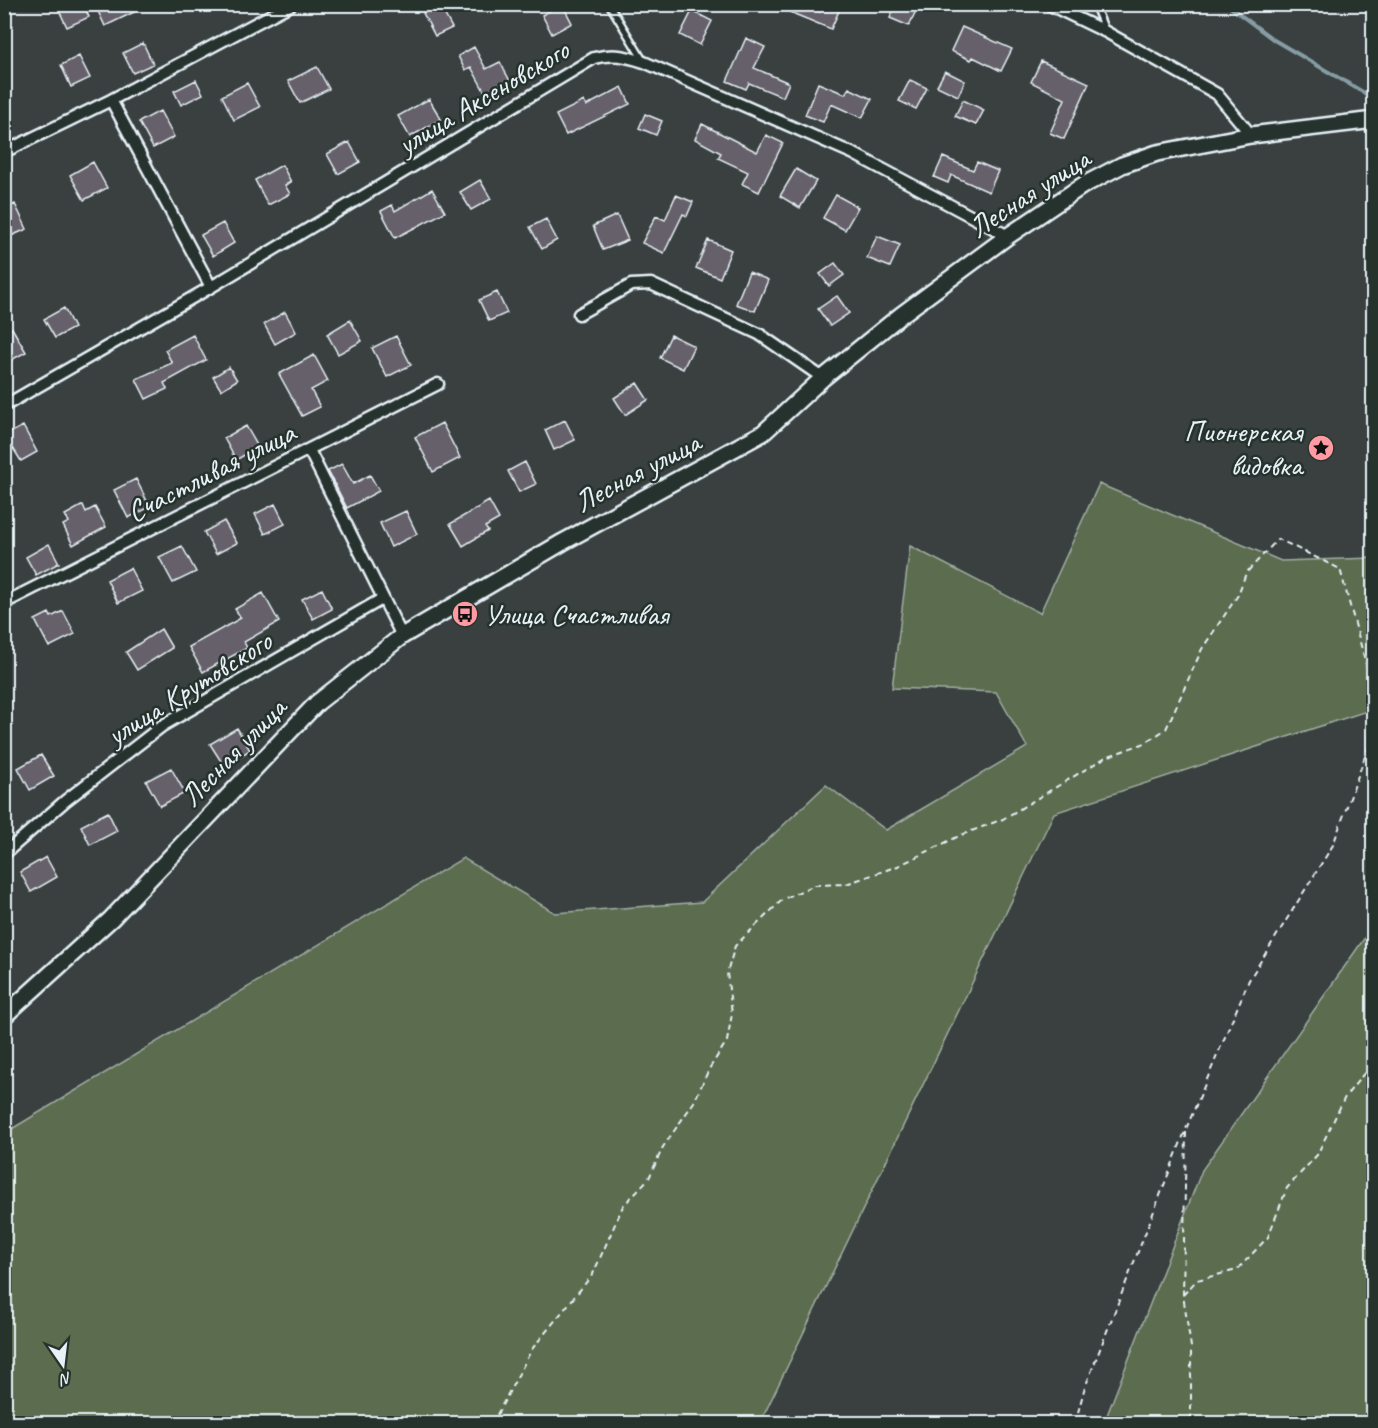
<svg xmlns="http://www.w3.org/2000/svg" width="1378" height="1428" font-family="Caveat,sans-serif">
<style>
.green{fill:#5c6c4f;stroke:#a2aea4;stroke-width:1.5}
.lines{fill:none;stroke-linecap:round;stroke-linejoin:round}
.stream{stroke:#879da5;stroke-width:4}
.building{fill:#65606a;stroke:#e8f1f8;stroke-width:1.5}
.lane-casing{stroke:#e8f1f8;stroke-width:10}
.street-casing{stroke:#e8f1f8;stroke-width:15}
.secondary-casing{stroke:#e8f1f8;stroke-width:20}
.path{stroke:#e8f1f8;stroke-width:2;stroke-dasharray:6 4.5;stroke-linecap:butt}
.lane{stroke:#26332d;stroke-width:5}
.street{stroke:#26332d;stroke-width:10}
.secondary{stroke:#26332d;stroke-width:15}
.labels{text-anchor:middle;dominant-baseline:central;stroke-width:5;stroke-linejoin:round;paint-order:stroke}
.street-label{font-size:30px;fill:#e8f1f8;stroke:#26332d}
.poi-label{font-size:30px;fill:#e8f1f8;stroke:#26332d;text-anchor:end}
</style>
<rect width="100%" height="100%" fill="#39403f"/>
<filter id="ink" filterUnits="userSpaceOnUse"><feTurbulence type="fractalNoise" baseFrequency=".0167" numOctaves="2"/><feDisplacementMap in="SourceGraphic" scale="12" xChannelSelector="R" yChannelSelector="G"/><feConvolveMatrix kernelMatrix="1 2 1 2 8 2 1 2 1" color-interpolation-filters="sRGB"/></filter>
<g filter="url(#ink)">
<path class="green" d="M1099,484l182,77 92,-3v151l-319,104 -294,610h-755v-290l458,-275 92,55 147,-11 124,-117 60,45 141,-83 -31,-55 -104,-4 18,-142 130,67z
M1373,926v497h-269l98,-253z"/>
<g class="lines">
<path class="stream" d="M1226,4l48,36 99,58"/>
</g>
<path class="building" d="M56,4h27l6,13 -22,10z
M106,4h45l-46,22 -8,-17z
M439,4l13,24 -17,8 -12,-23z
M562,4l10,19 -20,11 -10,-19z
M770,4h33l17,8 3,-8h19l-11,25z
M896,4h23l-10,22 -19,-8z
M692,11l20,10 -12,24 -20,-10z
M962,27l50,22 -11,22 -28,-14 -2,3 -20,-9z
M746,38l19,9 -11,21 35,15 -6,14 -34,-14 -3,6 -19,-8z
M143,43l10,21 -20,9 -10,-20z
M474,47l12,22 14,-7 11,21 -24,13 -16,-29 -6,3 -7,-14z
M79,56l11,22 -19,9 -10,-22z
M1041,61l48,22 -25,56 -14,-6 15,-34 -34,-17z
M317,67l12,22 -29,14 -12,-22z
M945,71l20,10 -7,15 -21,-10z
M196,80l7,14 -22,11 -7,-14z
M910,80l17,8 -11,21 -17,-8z
M247,83l13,24 -26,13 -12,-24z
M818,83l27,11 4,-6 23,11 -10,19 -31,-14 -8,18 -18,-7z
M622,87l8,17 -64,31 -10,-20 28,-14 2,5z
M429,99l12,20 -31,18 -12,-21z
M963,100l21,10 -8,15 -21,-9z
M160,111l14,26 -21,11 -14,-26z
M645,114l17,7 -6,14 -17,-7z
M702,124l55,28 9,-17 17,8 -24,49 -17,-8 6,-12 -30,-14 3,-5 -26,-14z
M349,142l11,20 -22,12 -11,-20z
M943,157l30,13 4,-8 21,9 -9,21 -38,-17 -3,8 -14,-6z
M93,162l14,26 -23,12 -14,-25z
M282,165l9,17 -6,3 5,9 -22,11 -13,-25z
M796,169l20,12 -16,27 -20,-12z
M480,180l11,19 -20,11 -11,-18z
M432,189l13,23 -50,26 -14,-27 11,-6 3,6z
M676,195l17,7 -6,14 -4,-2 -19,39 -22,-10 14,-27 9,4z
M836,195l22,12 -13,23 -22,-12z
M15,204l12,25 -23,10v-30z
M617,215l11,25 -25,10 -10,-24z
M546,219l11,21 -15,9 -12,-22z
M223,223l11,20 -21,13 -12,-21z
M877,236l23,9 -10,22 -23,-9z
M708,240l23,10 -11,28 -24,-10z
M835,263l9,12 -15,11 -9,-12z
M749,272l19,8 -13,31 -19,-7z
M497,292l10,21 -18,8 -10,-21z
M837,296l12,17 -19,13 -12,-17z
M64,308l10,20 -19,10 -11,-19z
M285,312l11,20 -21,12 -11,-20z
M350,320l12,21 -24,13 -11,-20z
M12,328l14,24 -22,12v-32z
M193,335l13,25 -42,23 3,6 -21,10 -10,-20 36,-16 -7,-13z
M671,335l23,11 -11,23 -23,-11z
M396,336l15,29 -24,12 -15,-29z
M314,355l14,26 -17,9 9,17 -18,9 -23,-42z
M229,367l8,13 -16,10 -8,-13z
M637,383l11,17 -23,15 -11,-17z
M565,420l10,20 -21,10 -9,-20z
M442,423l18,35 -27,14 -18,-35z
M23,426l14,26 -16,9 -8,-13 -9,4v-16z
M246,426l12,21 -22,13 -12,-22z
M525,462l11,22 -17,8 -11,-21z
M342,464l11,20 17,-9 9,16 -32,17 -19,-37z
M136,479l14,28 -22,11 -14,-28z
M489,501l10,18 -14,8 3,4 -25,15 -13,-22z
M275,504l10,20 -20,10 -10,-20z
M83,505l3,7 9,-5 11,20 -33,18 -10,-20 6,-3 -4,-7z
M406,511l11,23 -26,13 -11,-24z
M224,521l13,22 -21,11 -12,-22z
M49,544l10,19 -23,12 -10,-18z
M182,546l14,26 -23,11 -14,-26z
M130,568l12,23 -24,12 -11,-23z
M322,589l10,20 -19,10 -11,-20z
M263,593l16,29 -35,20 3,6 -44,24 -14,-25 52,-29 -6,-9z
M63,611l12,23 -26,13 -14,-27 14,-7 2,4z
M161,629l11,19 -35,22 -11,-18z
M237,728l13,22 -26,16 -14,-22z
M41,755l13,21 -24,14 -12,-22z
M171,768l14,25 -25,13 -14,-25z
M108,812l9,19 -27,14 -9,-19z
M46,857l11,20 -26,15 -11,-20z"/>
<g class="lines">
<g class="lane-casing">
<path id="lane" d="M609,4l34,56
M1094,4l11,26"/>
</g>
<g class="street-casing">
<path id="street" d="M1048,4l58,28 111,62 34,41
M111,100l100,187
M4,152l107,-52 181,-96
M579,314l52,-29 20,-1 108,50 64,44
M4,406l207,-119 383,-229c19,-5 31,-2 50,4l210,92 154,82
M309,450l93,186
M4,603l434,-219
M4,854l61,-53 97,-75 220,-127"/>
</g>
<g class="secondary-casing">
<path id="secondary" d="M4,1016l107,-97 206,-216 85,-67 161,-94 200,-109 60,-55 78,-63 107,-79 74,-50 40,-21 35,-12 94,-18 123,-15"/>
</g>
<path class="path" d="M1186,1132l-3,163 8,52v70l-4,7
M1183,1295l14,-15 40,-10 31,-33 19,-49 30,-33 28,-58 29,-36
M492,1424l40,-75 61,-75 30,-68 26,-28 14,-31 31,-45 15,-33 18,-28 5,-27 -5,-41 8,-27 48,-47 32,-14 31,-1 52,-18 63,-31 42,-16 103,-62 39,-14 21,-14 36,-80 36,-54 8,-22 32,-34 62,30 32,117 -4,62 -35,97 -84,135 -63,149 -102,261 -9,34"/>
<use href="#lane" class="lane"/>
<use href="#street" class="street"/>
<use href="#secondary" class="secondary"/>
</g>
</g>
<defs>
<g id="sight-disc" transform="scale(1.35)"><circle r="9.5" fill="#ff9aa2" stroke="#26332d"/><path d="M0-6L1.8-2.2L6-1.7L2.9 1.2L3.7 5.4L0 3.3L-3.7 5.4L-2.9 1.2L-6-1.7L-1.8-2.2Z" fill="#111"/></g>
<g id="bus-disc" transform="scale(1.35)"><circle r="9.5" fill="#ff9aa2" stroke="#26332d"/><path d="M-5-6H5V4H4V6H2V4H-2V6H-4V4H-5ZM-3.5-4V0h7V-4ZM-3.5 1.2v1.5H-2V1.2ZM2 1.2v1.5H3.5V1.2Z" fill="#111"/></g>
</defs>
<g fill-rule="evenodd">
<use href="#sight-disc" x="1321" y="448"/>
<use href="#bus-disc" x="465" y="614"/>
</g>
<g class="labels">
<g class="street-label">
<text transform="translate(483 97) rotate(-31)">улица Аксеновского</text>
<text transform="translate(1029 193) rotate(-33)">Лесная улица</text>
<text transform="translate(211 472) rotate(-27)">Счастливая улица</text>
<text transform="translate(637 472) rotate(-28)">Лесная улица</text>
<text transform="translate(189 688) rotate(-32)">улица Крутовского</text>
<text transform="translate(233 752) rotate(-46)">Лесная улица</text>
</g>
<g class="poi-label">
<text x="1302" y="431">Пионерская<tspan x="1302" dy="34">видовка</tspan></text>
<text x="484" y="614" text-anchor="start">Улица Счастливая</text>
</g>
</g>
<rect width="1378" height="1428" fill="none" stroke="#26332d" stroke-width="24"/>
<rect x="12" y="12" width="1354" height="1404" fill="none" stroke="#e8f1f8" stroke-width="2" filter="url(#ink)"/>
<g transform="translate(63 1365) rotate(166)" stroke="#26332d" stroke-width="4.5" paint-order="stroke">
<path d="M0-4.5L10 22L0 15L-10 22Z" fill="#e8f1f8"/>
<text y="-9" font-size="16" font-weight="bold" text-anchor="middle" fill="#e8f1f8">N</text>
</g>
</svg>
